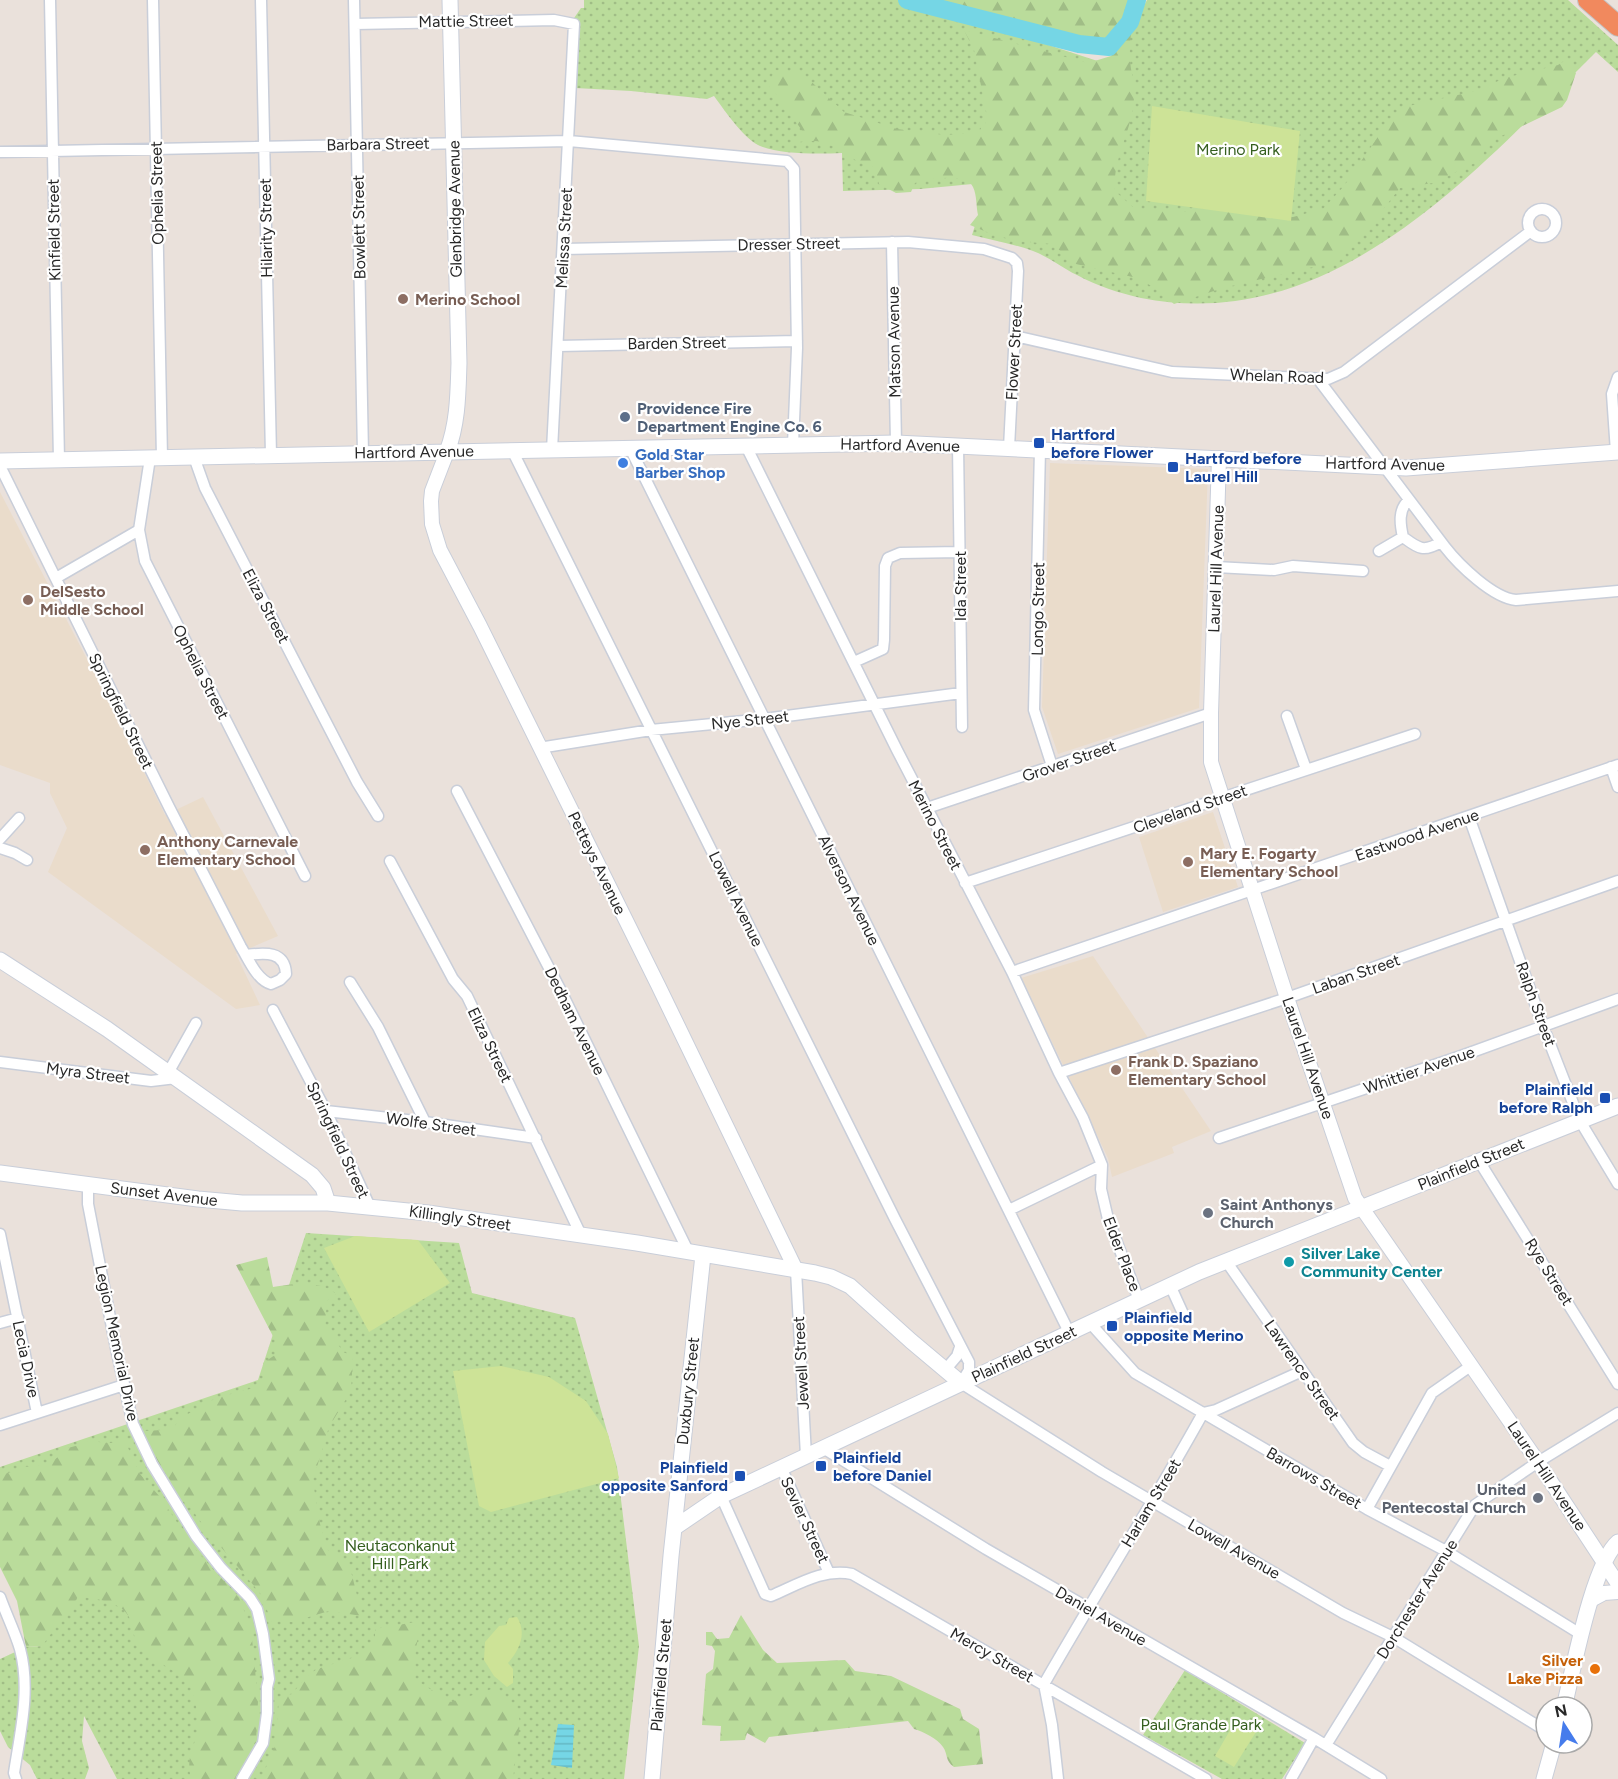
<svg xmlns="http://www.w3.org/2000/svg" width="1618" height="1779" font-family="Figtree,sans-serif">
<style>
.education{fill:#eadccb}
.grass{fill:url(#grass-dots)}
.forest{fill:url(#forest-firs)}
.pitch{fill:#cde397}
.water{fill:url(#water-rules)}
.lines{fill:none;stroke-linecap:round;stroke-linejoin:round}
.river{stroke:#75d6e5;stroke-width:18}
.minor-casing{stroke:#c9ced9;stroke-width:13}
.tertiary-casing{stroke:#c9ced9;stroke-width:16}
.secondary-casing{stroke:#c9ced9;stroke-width:17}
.motorway-casing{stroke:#c3c3c3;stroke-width:22}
.minor{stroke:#fff;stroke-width:10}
.tertiary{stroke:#fff;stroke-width:14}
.secondary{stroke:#fff;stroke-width:15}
.motorway{stroke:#f1895e;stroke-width:20}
.education-dot{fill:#8d6e63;stroke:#fff;stroke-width:2}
.service-dot{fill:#5c6f8a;stroke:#fff;stroke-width:2}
.transit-dot{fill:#1a4fb4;stroke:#fff;stroke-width:2}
.shop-dot{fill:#3f7fe0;stroke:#fff;stroke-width:2}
.worship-dot{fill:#6b7280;stroke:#fff;stroke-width:2}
.culture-dot{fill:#0f9aa8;stroke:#fff;stroke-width:2}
.food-dot{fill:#e8710a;stroke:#fff;stroke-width:2}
.labels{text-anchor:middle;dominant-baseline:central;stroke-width:4.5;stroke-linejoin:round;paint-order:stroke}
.street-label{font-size:16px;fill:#282828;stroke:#fff}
.park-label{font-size:16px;fill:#355f1f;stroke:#fff}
.education-label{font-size:16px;font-weight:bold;fill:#785e54;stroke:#fff;text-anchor:start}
.service-label{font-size:16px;font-weight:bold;fill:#4e5e75;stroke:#fff;text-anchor:start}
.transit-label{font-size:16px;font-weight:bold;fill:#164399;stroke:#fff;text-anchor:start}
.shop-label{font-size:16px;font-weight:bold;fill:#366cbe;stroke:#fff;text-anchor:start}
.worship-label{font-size:16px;font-weight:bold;fill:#5b616d;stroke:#fff;text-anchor:start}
.culture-label{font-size:16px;font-weight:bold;fill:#0d838f;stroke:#fff;text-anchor:start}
.food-label{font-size:16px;font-weight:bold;fill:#c56008;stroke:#fff;text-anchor:end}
</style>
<defs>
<pattern id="grass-dots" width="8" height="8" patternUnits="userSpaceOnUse" patternTransform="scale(1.5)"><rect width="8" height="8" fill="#badc9b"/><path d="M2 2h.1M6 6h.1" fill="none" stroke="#a0bd86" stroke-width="1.8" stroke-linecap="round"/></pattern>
<pattern id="forest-firs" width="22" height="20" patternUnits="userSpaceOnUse" patternTransform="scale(1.5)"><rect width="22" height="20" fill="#badc9b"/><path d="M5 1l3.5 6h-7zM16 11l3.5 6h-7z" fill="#a0bd86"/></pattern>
<pattern id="water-rules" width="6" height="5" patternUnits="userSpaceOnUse" patternTransform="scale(1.5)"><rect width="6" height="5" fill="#75d6e5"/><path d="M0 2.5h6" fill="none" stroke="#65b8c4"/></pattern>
</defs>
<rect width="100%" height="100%" fill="#eae1db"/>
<path class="education" d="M1050,463l158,6 -9,239 -141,46 -16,-47z
M0,492l113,217 52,106 38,-18 75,139 -42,18 24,51 -24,4 -188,-137 19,-44 -17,-35v-10l-50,-18z
M1213,812l25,75 -75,25 -24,-75z
M1093,956l118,175 -39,16 2,6 -62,24 -4,-19 -87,-180z"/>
<path class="grass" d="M584,0h326l203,66 34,-66h421l50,45v27l-22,-20c-122,121 -264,284 -455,246 -22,-5 -44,-12 -64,-23 -15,-7 -28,-18 -44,-24 -19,-7 -41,-11 -61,-16l15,-47 -4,-5 -63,6 -77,2 -1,-38c-22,1 -65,2 -84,-8 -16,-9 -33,-34 -44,-49l-7,3 -76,-8 -56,-3 -3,-67 9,-13h3z
M306,1233l153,10 13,50 103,25 42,149 22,179 -15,133h-507l-33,-63 -2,25 7,27 -4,11h-48l-7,-14 -22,-18 -8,-16v-72l26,-12 16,-1 -42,-94v-85l258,-87z
M1185,1670l120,73 -23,36h-60l-79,-44z"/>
<path class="forest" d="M939,0h191c-4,16 -9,35 -25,42 -23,10 -136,-34 -166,-42z
M1131,29c0,10 -2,19 -1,29 0,12 5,25 4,37 0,34 -22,62 -19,96l20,18 55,3 29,-8 42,11 32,2 30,-8 21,-23 40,-58 20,-21 76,-17 24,-12 54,-13 6,-4 12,12 -9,27 -5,7 -71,34 -7,7 -1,11 -50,24 -33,5 -31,39 -30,34 -116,27 -49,16 -19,-16 -18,-10 -61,-14 -24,-20 -36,-3 -27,-8 -19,-8 8,-10c-2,-8 -1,-20 -5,-28 -7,-15 -46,-8 -58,-4l-4,9 -15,1 -17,-9 -4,-16c-6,-4 -12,-4 -18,-7 -26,-16 -32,-24 -63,-18l9,-7v-4l-25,-36 -9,-8 5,-18 29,4 41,38 53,17 48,6 28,-2 8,-4 -1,-4h5l2,-9 -13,-66 -10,-20 124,33 23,-7z
M267,1257l6,30c18,-3 48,-7 63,7l-9,7 -2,23 18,28 10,4 -2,35 -22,36 -12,40 -5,9 8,48 8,26 20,18 4,7 10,41 -33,-5 -37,11 -10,-1 -10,1 -12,-29 -51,-60 -49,-67 -13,-24 -3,-11 19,-1 12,-4 4,-7 37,-21 41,-11 7,-6 1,-5 -2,-13 12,-8 1,-13 -40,-77z
M124,1439l16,35 20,23 35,52 44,49 12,30 7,73 -2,39 -18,39h-47c-5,-22 2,-27 6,-47 4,-17 -4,-36 -8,-52 -18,-11 -41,-22 -53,-41 -4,-6 -4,-15 -7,-22 -8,-16 -36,-19 -51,-20l-36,49 -16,1 -9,-46 -17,-34v-92l15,-4 5,-5c13,3 40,-4 44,-17l19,-5 3,-3 25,2z
M741,1615l22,35 14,13 68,-3 10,11 36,5 69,33 3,10 16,10 4,35 -29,3c-9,-6 -6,-13 -11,-20 -5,-8 -21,-16 -29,-18l-6,-8 -139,16 -4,6 -18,-10 -2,7 -25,1 1,-15 -19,-1 4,-51 7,-5 2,-18 -3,-5 -6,-1v-13h6l5,7 12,-1z
M421,1621l-6,33 -1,25 37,23 41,-13 26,23 2,11 -7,56h-252l15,-35 3,-47 13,-3 14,-17 11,-8 44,-14 14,-15v-11z"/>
<path class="pitch" d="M1152,106l148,25 -9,90 -145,-20z
M355,1236l63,4 32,43 -81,49 -45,-84z
M501,1366l48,11 37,24 22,33 11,44 -128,34 -12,-6 -26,-135z
M517,1617c10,16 3,32 -9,46l5,6v14l-6,4 -13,-11 -10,-16 1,-18 14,-16 7,-1 3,-7z
M1236,1720l20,12 -22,35 -19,-11z"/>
<path class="water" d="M558,1724l16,1 -2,43 -21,-3z"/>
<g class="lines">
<path class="river" d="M907,0l172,44 30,3 21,-25 7,-22"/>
<g class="minor-casing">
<path id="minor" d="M50,0l9,460
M153,0l9,458
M261,0l10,455
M354,0l9,453
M355,24l199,-4 20,4 -22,426
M0,152l569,-11 218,20 7,8 3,179 -4,97
M1528 223a14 14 0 1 1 28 0a14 14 0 1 1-28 0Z
M892,242l4,201
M563,249l345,-7 76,7 28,9 5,5 1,8 -9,177
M1015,336l157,36 156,7 16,-7 187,-141
M558,346l239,-5
M1318,379l127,168c14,18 48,51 71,53l102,-9
M958,445l4,282
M746,446l151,304 115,222 47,101 24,45 19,47 -1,24 7,30 31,81
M630,448l439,884
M1040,449l-6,261 18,56
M512,450l383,769 74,143v8l-8,13 141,89 241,141 50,24 153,94
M1616,452l-4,-58 6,-17
M194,457l11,31 152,294 21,34
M150,458l-11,72 6,31 160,315
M0,466l169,341 72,140c8,13 16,33 30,37l9,-4 6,-6c-1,-24 -22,-21 -40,-19
M1409,500c-11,9 -9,24 -6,37 15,11 20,16 38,5
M1379,551l24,-14
M1216,567l58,3 19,-4 70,5
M56,578l83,-48
M854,662l29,-13 1,-9 1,-74 3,-8 12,-5 60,-1
M1287,716l19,53
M539,748l112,-18 113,-11 197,-26
M1611,767l7,20
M457,791l103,198 129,264
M927,808l284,-95
M1469,817l74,209 37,95 38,63
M0,839l19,-21
M0,848l15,5 12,7
M390,861l63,118 14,17 114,239
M965,883l450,-149
M1012,972l606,-207
M350,982l28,45 47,95
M273,1010l53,101 44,96
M0,1062l151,19 25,-3
M168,1073l28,-50
M1059,1073l228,-75 331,-117
M326,1111l99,11 111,16
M1219,1138l242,-82 157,-57
M1479,1161l139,223
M88,1185v19l28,144 17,76 19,40 44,72 25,32 29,30 7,11 6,25 6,45 -2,8v26l-4,30 -21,36
M1009,1210l93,-45
M0,1234l37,179
M1226,1261l127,182 11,9 26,14
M796,1270l10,186
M1170,1285l15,33
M0,1323l18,-5
M1090,1323l45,50 232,136 79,42 136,84
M946,1369l11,-13 3,-9
M0,1425l124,-40
M823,1448l163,101 328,189 67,41
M781,1467l48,106
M721,1496l44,98 6,2c26,-11 52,-28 81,-22l354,205
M1367,1509l65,-116 40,-28
M0,1597c6,17 15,35 20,52 11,41 0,84 -6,124l2,6
M1326,1745l149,-240 63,-43 80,-49
M1058,1779l-6,-54 -8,-41c52,-91 108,-179 159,-271l13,-3 86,-39
M1291,1779l23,-41"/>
</g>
<g class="tertiary-casing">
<path id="tertiary" d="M447,452l-15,39 -1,10 1,23 8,26 40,76 178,359 138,285
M1219,458l-8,255v49l76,236 68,200 183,264 80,122
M1591,1600l13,-7 14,-1"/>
</g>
<g class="secondary-casing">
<path id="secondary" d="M447,452c11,-29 11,-58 12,-89l-9,-363
M0,461l896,-18 510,25 212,-16
M0,960l107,69 205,146 11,13 5,15
M0,1173l198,26 44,4h86l100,10 209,30 178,30 16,4 19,9 61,55 50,42
M674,1528l47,-32 478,-224 419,-166
M1564,1707c9,-36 29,-144 54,-165
M652,1779l19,-223 32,-301
M1544,1779l10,-36"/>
</g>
<g class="motorway-casing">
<path id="motorway" d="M1588,0l30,26"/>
</g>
<use href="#minor" class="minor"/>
<use href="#tertiary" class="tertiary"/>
<use href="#secondary" class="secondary"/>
<use href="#motorway" class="motorway"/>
</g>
<g class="education-dot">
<circle cx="403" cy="299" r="6"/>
<circle cx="28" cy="600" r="6"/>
<circle cx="145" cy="850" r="6"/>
<circle cx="1188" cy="862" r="6"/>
<circle cx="1116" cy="1070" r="6"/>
</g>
<circle class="service-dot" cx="625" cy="417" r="6"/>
<g class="transit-dot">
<rect x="1033" y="437" width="12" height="12" rx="3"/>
<rect x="1167" y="461" width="12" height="12" rx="3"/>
<rect x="1599" y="1092" width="12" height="12" rx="3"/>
<rect x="1106" y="1320" width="12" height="12" rx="3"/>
<rect x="815" y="1460" width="12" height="12" rx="3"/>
<rect x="734" y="1470" width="12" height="12" rx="3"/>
</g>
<circle class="shop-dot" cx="623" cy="463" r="6"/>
<g class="worship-dot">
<circle cx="1208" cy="1213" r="6"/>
<circle cx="1538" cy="1498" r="6"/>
</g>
<circle class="culture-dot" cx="1289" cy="1262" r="6"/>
<circle class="food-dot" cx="1595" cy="1669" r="6"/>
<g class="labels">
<g class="street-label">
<text transform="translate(466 21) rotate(-1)">Mattie Street</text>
<text transform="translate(378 144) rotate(-1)">Barbara Street</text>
<text transform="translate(157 193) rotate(-91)">Ophelia Street</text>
<text transform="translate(455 209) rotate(-91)">Glenbridge Avenue</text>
<text transform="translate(359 227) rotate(-91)">Bowlett Street</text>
<text transform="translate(266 228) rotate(-91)">Hilarity Street</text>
<text transform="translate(54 230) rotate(-91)">Kinfield Street</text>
<text transform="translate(564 238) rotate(-87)">Melissa Street</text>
<text transform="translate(789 244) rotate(-1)">Dresser Street</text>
<text transform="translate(894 342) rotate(-91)">Matson Avenue</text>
<text transform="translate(677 343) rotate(-1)">Barden Street</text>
<text transform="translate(1014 352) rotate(-87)">Flower Street</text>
<text transform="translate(1277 376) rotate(2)">Whelan Road</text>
<text transform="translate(900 445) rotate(1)">Hartford Avenue</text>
<text transform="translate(414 452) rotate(-1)">Hartford Avenue</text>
<text transform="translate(1385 464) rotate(1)">Hartford Avenue</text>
<text transform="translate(1216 569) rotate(-88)">Laurel Hill Avenue</text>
<text transform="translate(960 586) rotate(-90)">Ida Street</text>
<text transform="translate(266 606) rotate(62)">Eliza Street</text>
<text transform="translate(1038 609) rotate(-89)">Longo Street</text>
<text transform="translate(201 672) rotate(63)">Ophelia Street</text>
<text transform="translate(121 711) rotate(64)">Springfield Street</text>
<text transform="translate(750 720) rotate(-6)">Nye Street</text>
<text transform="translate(1069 761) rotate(-19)">Grover Street</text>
<text transform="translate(1190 809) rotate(-19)">Cleveland Street</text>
<text transform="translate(935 825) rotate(63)">Merino Street</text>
<text transform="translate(1417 835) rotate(-19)">Eastwood Avenue</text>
<text transform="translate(597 863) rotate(64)">Petteys Avenue</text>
<text transform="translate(849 890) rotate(64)">Alverson Avenue</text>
<text transform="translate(736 899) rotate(64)">Lowell Avenue</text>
<text transform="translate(1356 974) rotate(-19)">Laban Street</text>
<text transform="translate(1536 1004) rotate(70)">Ralph Street</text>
<text transform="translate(575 1021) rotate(64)">Dedham Avenue</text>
<text transform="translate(490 1045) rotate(64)">Eliza Street</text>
<text transform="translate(1308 1058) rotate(71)">Laurel Hill Avenue</text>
<text transform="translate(1419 1070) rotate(-19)">Whittier Avenue</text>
<text transform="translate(88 1073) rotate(7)">Myra Street</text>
<text transform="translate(431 1124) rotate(8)">Wolfe Street</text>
<text transform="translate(338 1140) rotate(65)">Springfield Street</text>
<text transform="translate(1471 1164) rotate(-22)">Plainfield Street</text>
<text transform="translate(164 1194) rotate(7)">Sunset Avenue</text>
<text transform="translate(460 1218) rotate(8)">Killingly Street</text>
<text transform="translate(1122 1254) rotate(69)">Elder Place</text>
<text transform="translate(1549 1272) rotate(58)">Rye Street</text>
<text transform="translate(117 1343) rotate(78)">Legion Memorial Drive</text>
<text transform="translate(1024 1354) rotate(-25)">Plainfield Street</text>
<text transform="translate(26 1359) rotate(78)">Lecia Drive</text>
<text transform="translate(801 1363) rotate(-93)">Jewell Street</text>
<text transform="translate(1302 1370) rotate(55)">Lawrence Street</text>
<text transform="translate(688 1391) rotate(-84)">Duxbury Street</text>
<text transform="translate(1547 1476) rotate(56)">Laurel Hill Avenue</text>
<text transform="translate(1314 1478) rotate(30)">Barrows Street</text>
<text transform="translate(1151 1503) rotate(-59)">Harlam Street</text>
<text transform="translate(805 1520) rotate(65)">Sevier Street</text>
<text transform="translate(1234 1549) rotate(30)">Lowell Avenue</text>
<text transform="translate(1417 1599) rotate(-58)">Dorchester Avenue</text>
<text transform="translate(1101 1616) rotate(30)">Daniel Avenue</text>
<text transform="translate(992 1655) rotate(30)">Mercy Street</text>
<text transform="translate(661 1675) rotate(-85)">Plainfield Street</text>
</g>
<g class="park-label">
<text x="1238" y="149">Merino Park</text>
<text x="400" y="1545">Neutaconkanut<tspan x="400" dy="18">Hill Park</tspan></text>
<text x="1201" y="1724">Paul Grande Park</text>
</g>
<g class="education-label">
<text x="415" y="299">Merino School</text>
<text x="40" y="591">DelSesto<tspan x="40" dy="18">Middle School</tspan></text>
<text x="157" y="841">Anthony Carnevale<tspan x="157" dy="18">Elementary School</tspan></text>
<text x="1200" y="853">Mary E. Fogarty<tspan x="1200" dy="18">Elementary School</tspan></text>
<text x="1128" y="1061">Frank D. Spaziano<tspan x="1128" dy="18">Elementary School</tspan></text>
</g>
<g class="service-label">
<text x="637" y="408">Providence Fire<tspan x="637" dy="18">Department Engine Co. 6</tspan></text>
</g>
<g class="transit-label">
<text x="1051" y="434">Hartford<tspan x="1051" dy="18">before Flower</tspan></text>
<text x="1185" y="458">Hartford before<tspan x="1185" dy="18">Laurel Hill</tspan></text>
<text x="1593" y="1089" text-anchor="end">Plainfield<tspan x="1593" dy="18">before Ralph</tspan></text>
<text x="1124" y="1317">Plainfield<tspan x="1124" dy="18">opposite Merino</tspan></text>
<text x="833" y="1457">Plainfield<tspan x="833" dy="18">before Daniel</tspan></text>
<text x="728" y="1467" text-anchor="end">Plainfield<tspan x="728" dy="18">opposite Sanford</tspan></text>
</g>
<g class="shop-label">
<text x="635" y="454">Gold Star<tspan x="635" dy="18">Barber Shop</tspan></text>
</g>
<g class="worship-label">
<text x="1220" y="1204">Saint Anthonys<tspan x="1220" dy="18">Church</tspan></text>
<text x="1526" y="1489" text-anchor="end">United<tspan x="1526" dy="18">Pentecostal Church</tspan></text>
</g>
<g class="culture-label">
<text x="1301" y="1253">Silver Lake<tspan x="1301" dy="18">Community Center</tspan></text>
</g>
<g class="food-label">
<text x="1583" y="1660">Silver<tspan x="1583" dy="18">Lake Pizza</tspan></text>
</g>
</g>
<g transform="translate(1564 1725) rotate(348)"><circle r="28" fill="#ffffff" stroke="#a9a9a9" stroke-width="1.5"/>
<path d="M0-4.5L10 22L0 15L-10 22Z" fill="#467cec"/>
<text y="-9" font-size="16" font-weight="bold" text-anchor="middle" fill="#282828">N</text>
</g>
</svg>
